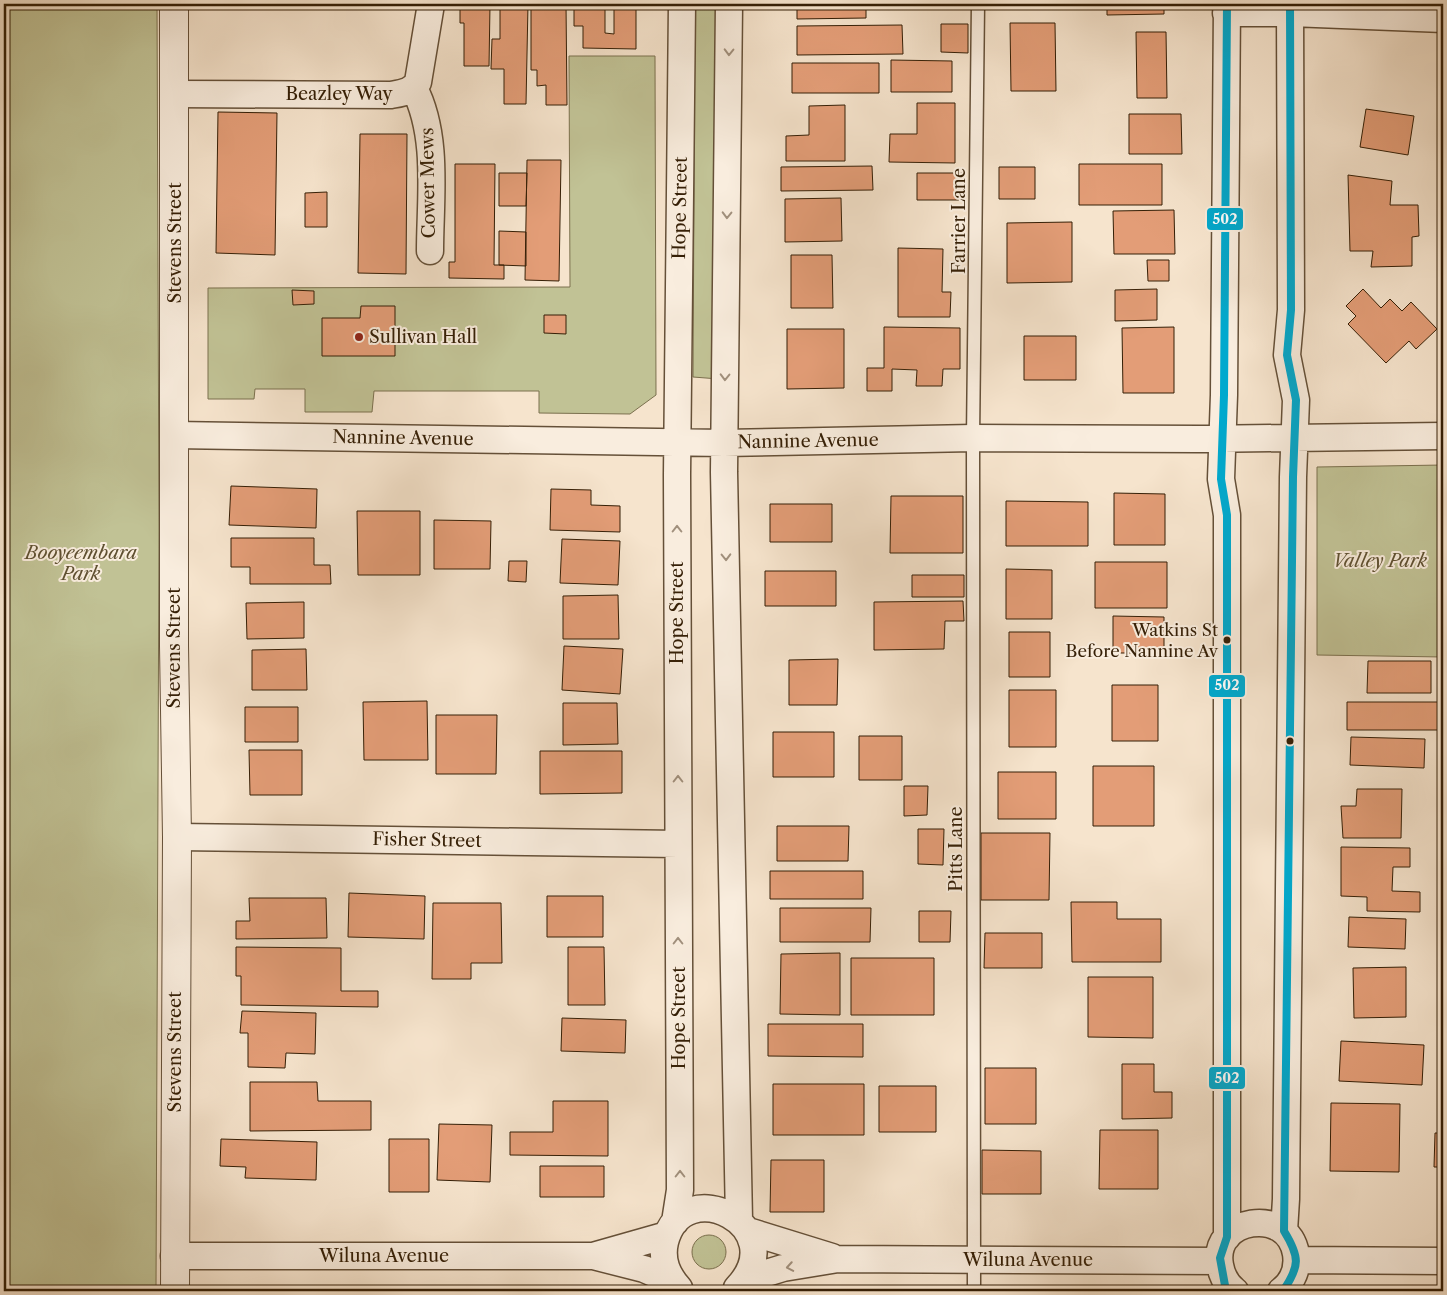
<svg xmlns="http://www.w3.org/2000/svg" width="1447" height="1295" font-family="'Libre Caslon Text',serif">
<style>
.green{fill:#c1c295;stroke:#7b704e}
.building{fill:#e39d77;stroke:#351f06}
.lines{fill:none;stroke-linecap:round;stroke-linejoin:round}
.service-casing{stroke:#655038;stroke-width:15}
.minor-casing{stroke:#655038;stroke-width:29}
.tertiary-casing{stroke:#655038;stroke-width:30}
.service{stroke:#f9edde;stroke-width:12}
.minor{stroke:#f9edde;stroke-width:26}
.tertiary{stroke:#f9edde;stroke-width:28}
.bus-1-casing{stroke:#f9edde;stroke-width:11}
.bus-1{stroke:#00a9ce;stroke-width:8}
.oneway{stroke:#a1907d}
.poi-dot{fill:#8f2418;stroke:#f9edde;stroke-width:2}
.bus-dot{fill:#351f06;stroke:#f9edde;stroke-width:2}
.labels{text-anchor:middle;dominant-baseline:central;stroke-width:4;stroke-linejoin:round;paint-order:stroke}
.bus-label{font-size:17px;fill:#351f06;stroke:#f9edde;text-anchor:end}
.street-label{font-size:18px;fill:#351f06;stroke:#f9edde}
.poi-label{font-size:18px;fill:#351f06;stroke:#f9edde;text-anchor:start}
.park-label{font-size:18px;font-style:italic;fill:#5f5031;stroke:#f9edde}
.line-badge{stroke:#f9edde;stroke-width:2}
.badge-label{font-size:14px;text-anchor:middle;font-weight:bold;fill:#fff}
</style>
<rect width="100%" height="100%" fill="#f6e4cd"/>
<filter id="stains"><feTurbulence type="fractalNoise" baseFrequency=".004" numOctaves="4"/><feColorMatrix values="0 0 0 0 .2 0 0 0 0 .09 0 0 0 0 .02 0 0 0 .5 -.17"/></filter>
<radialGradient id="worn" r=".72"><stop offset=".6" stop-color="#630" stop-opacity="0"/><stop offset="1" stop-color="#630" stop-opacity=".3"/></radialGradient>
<path class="green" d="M4,4h153l2,527 -3,760h-152z
M695,4h32l-8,375 -26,-2z
M569,56h86l1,339 -26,19 -91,-1v-22h-165l-2,21h-67v-23h-50l-1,10h-46v-111l362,-1z
M1443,465v192l-126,-2v-188z
M692 1252a17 17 0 1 1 34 0a17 17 0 1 1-34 0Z"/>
<path class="building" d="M460,4l30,1 -1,61h-25v-43h-4z
M500,4h28l-2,100h-22v-35h-13l1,-30h8z
M531,4h35l1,101h-21v-20l-9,1v-16h-6z
M574,4h31v29l9,1v-30h22v45l-53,-1v-22h-9z
M797,4h69v14l-69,1z
M1107,4h57v10l-57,1z
M1010,23h45l1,68h-45z
M941,24h27v29l-27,-1z
M902,25l1,29 -106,1v-29z
M1136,32h30l1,66h-30z
M891,60l61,1v31h-61z
M792,63h87v30h-87z
M917,103h38v60l-66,-1 1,-28h27z
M845,105v56h-59v-25l23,-1v-29z
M1366,109l48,7 -6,39 -48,-8z
M218,112l59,1 -2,142 -59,-2z
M1129,114h52l1,40h-53z
M360,134h47l-1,140 -48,-1z
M527,160h34l-2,121 -34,-1z
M455,164h40l-1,101h10v14l-55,-1v-16h6z
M1079,164h83v41h-83z
M872,166l1,24 -92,1v-24z
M999,167h36v32h-36z
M499,173h28l-1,33h-27z
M917,173h47v27h-47z
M1348,175l44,6 -2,24h28l1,31 -7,1v29l-41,1 2,-16h-23z
M327,192v35h-22v-34z
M841,198l1,43 -57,1v-43z
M1174,210l1,44h-61l-1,-43z
M1072,222v60l-65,1v-60z
M499,231l27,1v34l-27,-1z
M898,248l45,1 -1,43h9l-1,25h-52z
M791,255h41l1,53h-42z
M1147,260h22v21h-21z
M1157,289v31l-42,1v-31z
M1363,289l18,19 9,-9 12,12 9,-9 26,27 -21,20 -7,-8 -23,22 -38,-39 8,-8 -10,-10z
M292,290l22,1v13l-21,1z
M361,306h34v50h-73v-38h38z
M544,315h22v19l-22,-1z
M884,327l76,1v41h-17l-1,17h-26l1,-16 -25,-1v22h-25v-23h17z
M1174,327v66h-51l-1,-65z
M787,329h57v59l-57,1z
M1024,336h52v44h-52z
M231,486l86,3 -1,39 -87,-3z
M551,489l40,1v15l29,1v26l-70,-2z
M1114,493l51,1v51h-51z
M891,496h72v57h-73z
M1006,501l82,1v44h-82z
M770,504h62v38h-62z
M357,511h63v64h-62z
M434,520l57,1 -1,48h-56z
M231,538h83v27h16l1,19h-81v-17h-19z
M562,539l58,2 -2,44 -58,-2z
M509,561h18l-1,21 -18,-1z
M1095,562h72v46h-72z
M1006,569l46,1v49h-46z
M765,571h71v35h-71z
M912,575h52v22h-52z
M618,595l1,44h-56v-43z
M963,601l1,20h-19l-1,28 -70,1v-48z
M304,602v36l-57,1 -1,-36z
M1113,616l51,1v36h-51z
M1009,632h41v45h-41z
M564,646l59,3 -3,45 -58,-4z
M306,649l1,41h-55v-40z
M838,659l-1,46h-48v-45z
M1368,661h63v32h-64z
M1112,685h46v56h-46z
M1009,690h47v57h-47z
M427,701l1,59h-64l-1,-58z
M1347,702h91v28h-91z
M563,703h54l1,41 -55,1z
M245,707h53v35h-53z
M436,715h61l-1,59h-60z
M773,732h61v45h-61z
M859,736h43v44h-43z
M1351,737l74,2 -1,29 -74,-3z
M249,750h53v45h-52z
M540,751h82v42l-82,1z
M1093,766h61v60h-61z
M998,772h58v47h-58z
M904,786h24l-1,29 -23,1z
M1357,789h45l-1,49h-58l-2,-32h15z
M777,826h72l-1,35h-71z
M918,829h26l-1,36 -25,-1z
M981,833h69l-1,67h-68z
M1341,847l69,1v19h-17l-1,24 28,1v20l-53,-1v-14l-26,-1z
M770,871h93v28h-93z
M349,893l76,3 -1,43 -76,-2z
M547,896h56v41h-56z
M249,898h77l1,40 -91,1v-18h14z
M1071,902h46v17h44v43h-89z
M433,903h68l1,60h-31v16h-39z
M780,908h91l-1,34h-90z
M919,911h32l-1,31h-31z
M1349,917l57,2 -1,30 -57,-2z
M985,933h57v35h-58z
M236,947l105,1v43h37v16l-137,-2v-29h-5z
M568,947h36l1,58h-37z
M840,953v62l-60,-1 1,-60z
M851,958h83v57h-83z
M1406,967v50l-52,1 -1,-50z
M1088,977h65v61l-65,-1z
M242,1011l74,2 -1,41 -29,-1 -1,15 -37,-1v-34h-8z
M562,1018l64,2 -1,33 -64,-2z
M768,1024h95v33l-95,-1z
M1341,1041l83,4 -2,40 -83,-4z
M1122,1064h32v28h18v26l-50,1z
M985,1068h51v56h-51z
M250,1082h67l1,19h53v29l-121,1z
M773,1084h91v51h-91z
M879,1086h57v46h-57z
M553,1101h55v55l-98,-1v-23h43z
M1331,1103l69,1 -1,68 -69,-1z
M439,1124l53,1 -2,57 -53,-2z
M1100,1130h58v59h-59z
M1435,1133h8v34h-9z
M221,1139l96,3 -1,38 -71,-2 1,-11 -26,-1z
M389,1139h40v53h-40z
M982,1150l59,1v43h-59z
M771,1160h53v52h-54z
M540,1166h64v31h-64z"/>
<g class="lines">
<g class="service-casing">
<path id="service" d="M974,1291l-1,-853 5,-434"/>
</g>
<g class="minor-casing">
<path id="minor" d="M729,4l-5,468 15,748
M1227,4l-3,391 -3,84 6,36v722
M1226,13h65l152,6
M414,88c25,48 16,111 16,163
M175,94l216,1c11,-2 21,-3 27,-13l13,-78
M174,435l550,8 249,-5 226,1 244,-3
M177,837l501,7
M675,1222l5,-32 -3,-715 5,-471
M748,1231l84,26
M1284,1231l2,-32 7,-722 3,-77 -9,-45 4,-45 -1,-306
M174,1256h419l51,13 28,12
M593,1256l74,-21
M1297,1260l146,1
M744,1280l39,-12 55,-9 381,2
M679,1288c-12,-13 -18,-29 -14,-46 18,-72 130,-15 72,46
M1235,1291c-8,-6 -13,-15 -15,-26 -9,-47 68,-60 76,-11 2,14 -3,28 -15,37"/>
</g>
<g class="tertiary-casing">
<path id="tertiary" d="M174,4v642l3,191 -2,454"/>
</g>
<use href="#service" class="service"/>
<use href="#minor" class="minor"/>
<use href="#tertiary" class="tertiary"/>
<g class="bus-1-casing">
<path id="bus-1" d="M1226,1291l-6,-33 7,-21v-722l-6,-36 3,-84 3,-391
M1283,1291c17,-25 17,-34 1,-60l9,-754 3,-77 -9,-45 4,-45 -1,-306"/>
</g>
<use href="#bus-1" class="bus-1"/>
</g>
<defs><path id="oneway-chevron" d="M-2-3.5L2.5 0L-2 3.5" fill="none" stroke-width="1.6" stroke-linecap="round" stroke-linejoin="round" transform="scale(1.25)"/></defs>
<g class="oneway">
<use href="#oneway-chevron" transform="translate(729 52) rotate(91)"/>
<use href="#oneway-chevron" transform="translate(727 215) rotate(91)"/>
<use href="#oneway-chevron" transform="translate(725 377) rotate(91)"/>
<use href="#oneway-chevron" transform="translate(677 529) rotate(-90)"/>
<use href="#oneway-chevron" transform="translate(726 557) rotate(89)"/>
<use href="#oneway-chevron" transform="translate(678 779) rotate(-90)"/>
<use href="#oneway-chevron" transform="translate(678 941) rotate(-90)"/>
<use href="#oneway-chevron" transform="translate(680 1174) rotate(-90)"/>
<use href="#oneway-chevron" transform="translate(790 1267) rotate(170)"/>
</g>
<circle class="poi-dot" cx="359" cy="337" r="5"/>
<g class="bus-dot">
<circle cx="1227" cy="640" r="4.5"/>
<circle cx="1290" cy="741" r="4.5"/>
</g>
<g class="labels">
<g class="bus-label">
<text x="1218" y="630">Watkins St<tspan x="1218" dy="21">Before Nannine Av</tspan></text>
</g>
<g class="street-label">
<text x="339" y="94">Beazley Way</text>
<text transform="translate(428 183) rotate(-91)">Cower Mews</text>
<text transform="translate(680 208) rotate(-89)">Hope Street</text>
<text transform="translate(959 221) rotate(-90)">Farrier Lane</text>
<text transform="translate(175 243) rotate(-90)">Stevens Street</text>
<text transform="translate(403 438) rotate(1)">Nannine Avenue</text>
<text transform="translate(808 441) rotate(-1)">Nannine Avenue</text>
<text transform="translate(677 613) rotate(-90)">Hope Street</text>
<text transform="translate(174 648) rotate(-90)">Stevens Street</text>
<text transform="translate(427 840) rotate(1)">Fisher Street</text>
<text transform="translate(956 849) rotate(-90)">Pitts Lane</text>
<text transform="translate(679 1018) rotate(-90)">Hope Street</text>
<text transform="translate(175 1052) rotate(-90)">Stevens Street</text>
<text x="384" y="1256">Wiluna Avenue</text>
<text x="1028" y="1260">Wiluna Avenue</text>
</g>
<g class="poi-label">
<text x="369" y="337">Sullivan Hall</text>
</g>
<g class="park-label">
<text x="81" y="553">Booyeembara<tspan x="81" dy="21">Park</tspan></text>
<text x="1380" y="561">Valley Park</text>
</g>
</g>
<g class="line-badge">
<rect x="1206" y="207" width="38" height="24" rx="5" fill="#00a9ce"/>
<rect x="1208" y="674" width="38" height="24" rx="5" fill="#00a9ce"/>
<rect x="1208" y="1066" width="38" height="24" rx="5" fill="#00a9ce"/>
</g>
<g class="badge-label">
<text x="1225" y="224">502</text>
<text x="1227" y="690">502</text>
<text x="1227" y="1083">502</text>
</g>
<rect width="1447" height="1295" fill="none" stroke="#f6e4cd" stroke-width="20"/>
<rect x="5" y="5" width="1437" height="1285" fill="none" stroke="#351f06" stroke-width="2.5"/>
<rect x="10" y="10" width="1427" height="1275" fill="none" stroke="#351f06"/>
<rect width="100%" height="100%" filter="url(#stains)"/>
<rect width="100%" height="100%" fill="url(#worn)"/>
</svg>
